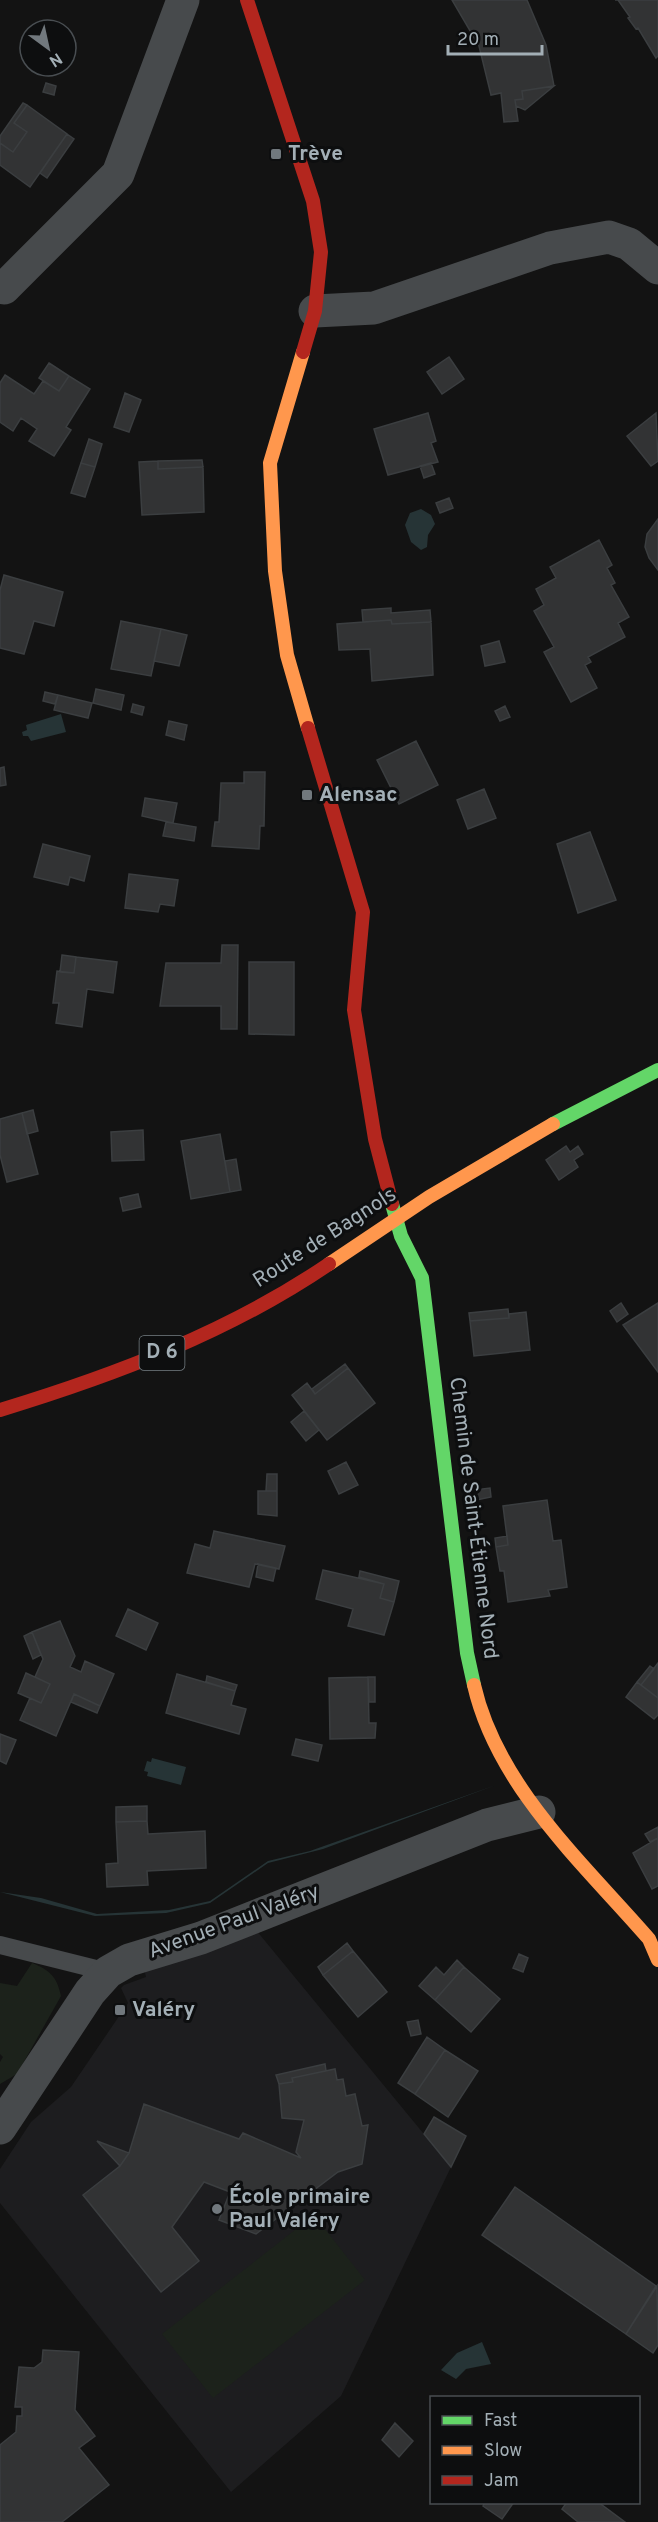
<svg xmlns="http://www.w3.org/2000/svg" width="658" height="2522" font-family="Overpass,sans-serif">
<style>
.built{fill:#1d1d1f}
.green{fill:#1c221b}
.water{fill:#263436}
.building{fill:#323334;stroke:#3b3e40;stroke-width:1.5}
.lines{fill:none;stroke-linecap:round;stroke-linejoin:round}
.lane{stroke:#474a4c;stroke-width:18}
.street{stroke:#474a4c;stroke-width:33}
.fast{stroke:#63d668;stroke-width:14}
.slow{stroke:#ff974d;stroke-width:14}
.jam{stroke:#b3261e;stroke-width:14}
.poi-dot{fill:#71787d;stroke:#0d0e0f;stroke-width:2}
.labels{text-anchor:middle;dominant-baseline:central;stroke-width:6;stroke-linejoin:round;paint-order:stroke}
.shield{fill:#0d0e0f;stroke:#767f84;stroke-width:1.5}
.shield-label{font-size:20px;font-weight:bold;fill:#a3afb6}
.poi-label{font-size:21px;font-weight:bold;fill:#a3afb6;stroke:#0d0e0f;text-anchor:start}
.street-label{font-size:21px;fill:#a3afb6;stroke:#0d0e0f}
</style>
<rect width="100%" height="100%" fill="#131313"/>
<path class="built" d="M256,1930l195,237 -110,229 -110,96 -231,-289v-34l31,-47 40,-35 57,-84 -7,-15 3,-3 22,-8 -2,-9z"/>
<path class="green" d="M32,1963c18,7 25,14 29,33l-44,78 -17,10v-22l3,-5 -3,-3v-71l17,3z
M314,2215l51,65 -152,118 -51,-64z"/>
<path class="water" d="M421,509l10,6 4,9 -7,11 -1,12 -6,3 -10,-8 -6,-17 5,-12z
M61,714l5,18 -35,9 -3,-5h-5l-1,-4 5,-2 -1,-5z
M152,1758l34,9 -5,18 -34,-9 1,-4 -4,-1 3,-10 4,1z
M496,1785l-173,64 -55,14 -58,40 -44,10 -71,3 -95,-24 41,6 56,16 72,-4 41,-9 58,-40 42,-10z
M482,2342l9,22 -25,5 -10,10 -15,-9 16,-17z"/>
<path class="building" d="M452,0h75l19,45 8,41 -32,5 1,8 -8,1 3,21 -14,1 -3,-29 -10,2 -12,-49z
M615,0h43v56l-2,2 -18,-30 -2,1 -8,-11 2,-1 -12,-17z
M46,83l10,3 -2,9 -11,-3z
M554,86l-29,24 -9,-4 -1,-6 8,-1 -1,-8z
M23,103l4,2 -13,18 13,9 -14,20 -13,-9v-7z
M27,105l40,29 -37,53 -30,-22v-22l13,9 14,-20 -13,-9z
M67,134l7,5 -27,39 -7,-5z
M449,357l15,22 -22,15 -15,-22z
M49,363l20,13 -10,15 -20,-13z
M5,375l29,19 9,-13 16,10 10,-15 21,13 -24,38 5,3 -17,26 -25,-15 8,-12 -16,-11 -8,13 -13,-9v-39z
M125,393l16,7 -12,32 -15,-5z
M428,413l8,28 -5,2 7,19 -50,13 -14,-46z
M656,413l2,48 -7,5 -24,-30z
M89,439l13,5 -7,23 -14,-4z
M202,460l1,7 -45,2v-8z
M158,461v8l45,-2 1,45 -62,3 -3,-53z
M81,463l14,4 -10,30 -14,-4z
M431,463l4,11 -11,4 -4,-12z
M449,498l4,10 -13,5 -4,-10z
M658,519v51l-9,-12 -4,-11 2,-13z
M599,540l13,25 -5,3 8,15 -4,2 18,32 -11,6 7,14 -37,20 3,5 -6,3 12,23 -26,14 -27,-50 10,-5 -20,-36 10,-6 -8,-16 20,-11 -6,-11z
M4,575l59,17 -9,34 -20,-5 -10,33 -24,-6v-58z
M391,608v5l39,-3 1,12 -39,2 -1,-4 -28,2 -1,-12z
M391,620l1,4 39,-2 2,53 -61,6 -2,-32 -31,1 -2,-26z
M121,621l40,8 -10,47 -40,-7z
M161,629l26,6 -8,31 -25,-5z
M499,641l6,21 -20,4 -4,-20z
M96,689l28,6 -3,15 -28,-7z
M45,692l13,3 -3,9 -12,-3z
M58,695l34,8 -4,15 -34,-8z
M133,704l11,3 -2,8 -11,-3z
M505,706l5,11 -10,4 -5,-10z
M169,721l18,4 -3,15 -18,-5z
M416,741l22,44 -39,19 -22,-44z
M4,767l2,18 -6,1v-18z
M244,772h21l-1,54h-4l-1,23 -47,-3 3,-24h4l2,-39h23z
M484,789l12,29 -28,11 -11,-29z
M145,798l32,5 -4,20 -31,-7z
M166,822l30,5 -2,14 -31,-5z
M590,832l26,68 -38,13 -21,-69z
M43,844l47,12 -6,25 -14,-4 -2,8 -34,-8z
M129,874l49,6 -4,26 -14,-2 -2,8 -33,-4z
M222,945h16l-1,84h-16v-23h-61l6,-43h55z
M62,955l14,2 -2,16 -14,-1z
M76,957l41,5 -4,31 -26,-4 -5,38 -26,-4 3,-20h-6l4,-32 17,2z
M249,962h45v73l-45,-1z
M33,1110l5,21 -11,3 -5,-21z
M22,1113l16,61 -31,8 -7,-27v-36z
M143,1130l1,30 -32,1 -1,-29z
M220,1134l10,58 -39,7 -10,-58z
M566,1146l4,6 8,-6 5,8 -9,6 4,7 -19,13 -13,-20z
M236,1159l5,31 -11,2 -5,-31z
M138,1194l3,13 -18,4 -3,-13z
M621,1303l7,11 -11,8 -7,-11z
M658,1303v69l-35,-47z
M508,1309l1,9 -39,3 -1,-8z
M526,1312l4,38 -56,6 -4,-35 39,-3v-4z
M345,1364l3,4 -33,26 -3,-5z
M348,1368l27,35 -48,37 -35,-45 15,-12 8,11z
M304,1411l15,19 -13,11 -15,-19z
M346,1462l12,23 -19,9 -11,-23z
M267,1474h10v17h-11z
M490,1488l1,9 -15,3 -1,-10z
M258,1491h19v25l-19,-2z
M547,1500l6,41 8,-1 6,47 -19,3 2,6 -42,6 -4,-31h-4l-4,-24 12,-2 -5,-39z
M214,1531l71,15 -6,23 -24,-5 -6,23 -62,-14 8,-29 15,4z
M507,1536l1,9 -12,2 -1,-9z
M258,1564l18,4 -3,13 -17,-4z
M323,1570l61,14 -4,14 14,4 -10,33 -36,-9 5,-17 -37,-10z
M360,1571l39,10 -5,21 -14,-4 4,-14 -25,-7z
M128,1609l30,14 -12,27 -30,-14z
M60,1621l15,35 -5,11 11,5 4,-11 29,13 -14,32 -26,-12 -18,42 -36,-16 10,-22 11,5 9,-19 -15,-7 8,-18 -11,-27z
M32,1632l9,23 -8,4 -9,-23z
M658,1663v35l-17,-13z
M650,1666l4,3 -13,16 -4,-3z
M26,1673l24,11 -9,19 -23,-10z
M177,1674l58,17 -4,14 15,4 -7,25 -73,-21z
M207,1676l30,9 -2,6 -29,-9z
M368,1677h7v25h-6z
M368,1677l1,46h7l-1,15 -45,1 -1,-61z
M637,1682l21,16v17l-4,4 -28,-22z
M74,1694l26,12 -3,7 -26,-11z
M0,1734l16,6 -10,24 -6,-3z
M296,1739l26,6 -4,16 -26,-6z
M147,1806v15l-31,1v-15z
M147,1821l1,13 57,-3 1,37 -59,3 1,14 -41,2 -1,-23 12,-1 -2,-41z
M658,1827v11l-8,4 -5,-8z
M658,1838v48l-6,3 -19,-36z
M347,1943l6,8 -30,24 -5,-8z
M353,1951l34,41 -29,25 -35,-42z
M519,1954l9,4 -5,14 -10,-4z
M457,1960l7,7 -29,33 -16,-14 17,-19 8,8z
M464,1967l36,32 -29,33 -36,-32z
M418,2020l3,14 -10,2 -4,-14z
M427,2037l18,13 -30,44 -17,-11z
M445,2050l33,21 -30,46 -33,-23z
M325,2064l1,7 -34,7 1,4 -14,2 -3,-9z
M335,2069l2,11 6,-1 3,17 9,-2 7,32 6,-1 -6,39 -24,8 -82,62 -37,-14 11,-28 -26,-10 -32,45 27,34 -38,31 -78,-97 37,-29 9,-13 15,-49 95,35 4,-6 58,25 -5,-6 8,-32 -22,-2 -3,-34 14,-2 -1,-4z
M434,2117l32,19 -15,31 -27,-33z
M97,2141l32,12 -9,13z
M515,2187l141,99 -30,48 -144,-99z
M657,2286l1,59 -5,8 -27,-19z
M43,2350l36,2 -4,58 20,26 -16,12 30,37 -47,37h-62v-77l16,-13 1,-16h5v-9h-7l4,-40 15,1 8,-6z
M395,2423l18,18 -14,16 -17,-17z
M485,2502h29l-12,17 -19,-13z
M567,2502h31l27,20h-47l-16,-13z"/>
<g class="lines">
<path class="lane" d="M0,1945l108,27"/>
<path class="street" d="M4,288l114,-114 65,-174
M315,311l59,-3 176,-60 59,-11 20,7 29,24
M0,2128l90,-136 18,-20 21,-12 72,-22 286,-113 52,-13"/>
<path class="fast" d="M553,1124l105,-54
M392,1204l9,32 21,42 45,375 7,32"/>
<path class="slow" d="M303,352l-33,111 5,108 12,84 21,73
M329,1264l100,-67 124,-73
M474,1685c23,101 109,178 175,254l9,21"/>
<path class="jam" d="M247,0l66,201 8,51 -6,59 -12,41
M308,728l55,184 -9,98 21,129 17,65
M0,1410c115,-35 229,-78 329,-146"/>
</g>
<g class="poi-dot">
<rect x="270" y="148" width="12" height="12" rx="3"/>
<rect x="301" y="789" width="12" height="12" rx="3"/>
<rect x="114" y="2004" width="12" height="12" rx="3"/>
<circle cx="217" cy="2209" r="6"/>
</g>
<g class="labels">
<rect class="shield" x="139.5" y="1336" width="45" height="34" rx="4.5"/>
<g class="shield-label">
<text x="162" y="1353">D 6</text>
</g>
<g class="poi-label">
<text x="288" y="154">Trève</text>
<text x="319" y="795">Alensac</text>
<text x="132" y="2010">Valéry</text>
<text x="229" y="2197">École primaire<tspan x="229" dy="24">Paul Valéry</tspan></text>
</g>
<g class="street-label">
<text transform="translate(325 1238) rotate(-33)">Route de Bagnols</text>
<text transform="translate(473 1518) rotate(83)">Chemin de Saint-Étienne Nord</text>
<text transform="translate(234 1922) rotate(-20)">Avenue Paul Valéry</text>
</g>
</g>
<rect x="430" y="2396" width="210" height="108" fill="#0d0e0f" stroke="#494e52" stroke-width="1.5"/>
<rect x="442" y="2416" width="30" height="9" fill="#63d668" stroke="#494e52" stroke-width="1.5"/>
<text x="484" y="2426" font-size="18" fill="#a3afb6">Fast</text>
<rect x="442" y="2446" width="30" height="9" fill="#ff974d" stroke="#494e52" stroke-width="1.5"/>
<text x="484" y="2456" font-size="18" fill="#a3afb6">Slow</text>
<rect x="442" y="2476" width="30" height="9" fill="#b3261e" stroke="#494e52" stroke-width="1.5"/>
<text x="484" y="2486" font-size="18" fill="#a3afb6">Jam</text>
<g transform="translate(48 48) rotate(147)"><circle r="28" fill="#0d0e0f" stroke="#494e52" stroke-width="1.5"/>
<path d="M0-4.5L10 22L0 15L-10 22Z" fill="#71787d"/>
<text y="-9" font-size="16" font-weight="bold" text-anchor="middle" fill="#a3afb6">N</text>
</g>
<path d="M448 45v9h94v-9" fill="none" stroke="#a3afb6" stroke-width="3"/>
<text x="457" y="45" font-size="18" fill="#a3afb6" stroke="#0d0e0f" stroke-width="4.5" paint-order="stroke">20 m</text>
</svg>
